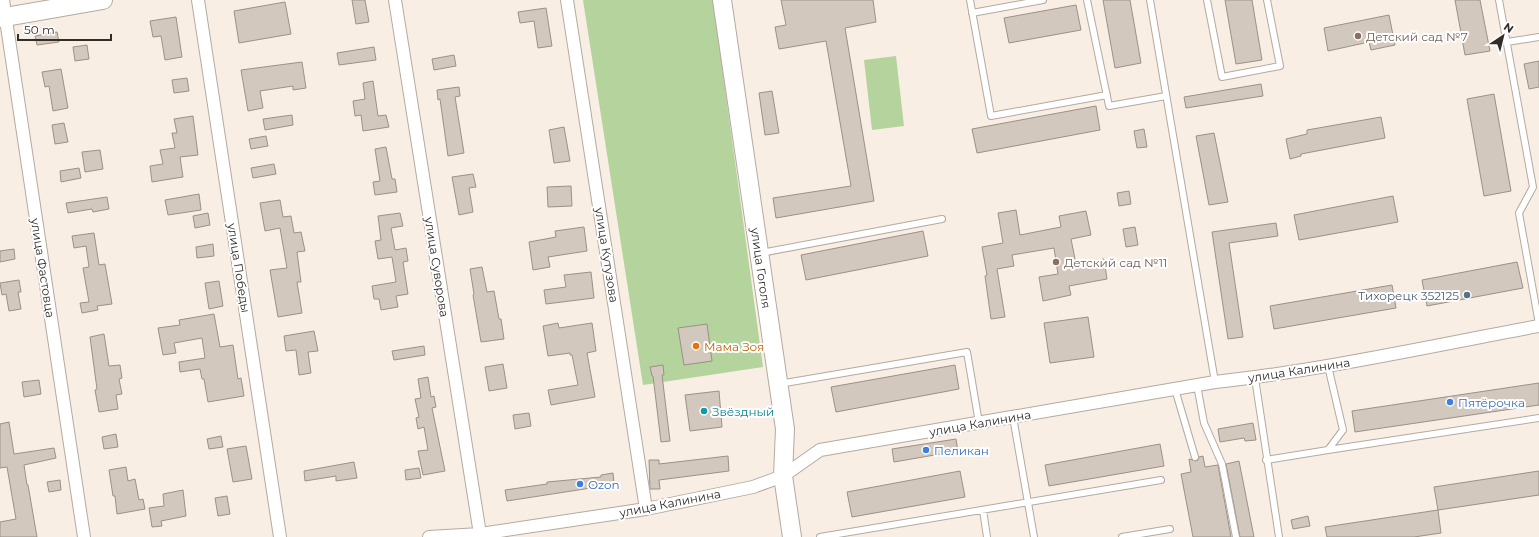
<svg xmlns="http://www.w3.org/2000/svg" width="1539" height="537" font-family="Montserrat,sans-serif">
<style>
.green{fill:#b4d39d}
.building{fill:#d2c8bd;stroke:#9b9187}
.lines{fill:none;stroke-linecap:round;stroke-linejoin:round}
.lane-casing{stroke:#b4aaa0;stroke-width:8}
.street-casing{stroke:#b4aaa0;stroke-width:14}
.secondary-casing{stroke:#b4aaa0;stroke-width:20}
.lane{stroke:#fff;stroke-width:6}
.street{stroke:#fff;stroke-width:12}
.secondary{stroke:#fff;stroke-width:18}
.education-dot{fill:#8d6e63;stroke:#fff;stroke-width:1.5}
.service-dot{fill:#5c6f8a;stroke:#fff;stroke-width:1.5}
.food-dot{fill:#e8710a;stroke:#fff;stroke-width:1.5}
.shop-dot{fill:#3f7fe0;stroke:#fff;stroke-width:1.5}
.culture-dot{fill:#0f9aa8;stroke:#fff;stroke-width:1.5}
.labels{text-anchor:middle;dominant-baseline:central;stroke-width:4;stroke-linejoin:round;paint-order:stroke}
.education-label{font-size:12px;fill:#785e54;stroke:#fff;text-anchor:start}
.street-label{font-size:12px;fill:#312d29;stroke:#fff}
.service-label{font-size:12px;fill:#4e5e75;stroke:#fff;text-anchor:end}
.food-label{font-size:12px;fill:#c56008;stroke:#fff;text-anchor:start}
.shop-label{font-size:12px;fill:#366cbe;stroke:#fff;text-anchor:start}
.culture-label{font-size:12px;fill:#0d838f;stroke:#fff;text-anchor:start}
</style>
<rect width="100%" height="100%" fill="#f8eee3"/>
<path class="green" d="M583,0h130l50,367 -120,18z
M896,56l8,70 -32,4 -8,-70z"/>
<path class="building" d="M352,0h13l4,22 -13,2z
M781,0h92l3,22 -31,6 29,173 -98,17 -3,-20 78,-12 -25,-145 -47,8 -4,-22 11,-2z
M1103,0h27l11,63 -26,5z
M1225,0h27l10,60 -26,4z
M1455,0h25l10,51 -25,4z
M285,2l6,32 -52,9 -5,-32z
M1076,5l5,25 -72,13 -5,-25z
M546,8l6,38 -14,2 -4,-27 -14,2 -2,-11z
M1389,15l6,30 -24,5 -2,-8 -41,9 -4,-23z
M176,17l6,40 -17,3 -4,-24 -8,1 -3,-16z
M57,32l2,10 -22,3 -2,-9z
M87,45l2,14 -14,2 -2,-14z
M374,47l2,13 -37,5 -2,-12z
M454,55l2,11 -22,4 -2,-11z
M1539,61v26l-10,2 -5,-25z
M302,62l4,26 -13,2v-4l-33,5 3,17 -15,3 -7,-41z
M61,69l7,39 -15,3 -4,-25 -4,1 -3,-15z
M187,78l2,13 -15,2 -2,-13z
M373,81l5,35 8,-1 3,12 -26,4 -2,-16 -6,1 -2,-15 12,-2 -2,-16z
M1261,84l2,12 -77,12 -2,-11z
M459,87l1,9 -5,1 9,56 -16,3 -8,-57 -2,1 -1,-10z
M772,91l7,42 -14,2 -6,-42z
M1494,94l17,97 -27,5 -17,-97z
M1096,106l4,24 -123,23 -5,-24z
M292,115l1,10 -28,5 -2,-11z
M193,116l5,39 -18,2 3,20 -31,5 -2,-16 13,-2 -3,-14 15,-2 -3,-15h5l-3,-14z
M1381,117l4,21 -84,16v2l-11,3 -4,-20 21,-5v-4z
M64,123l4,19 -13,2 -3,-19z
M564,127l6,34 -16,2 -5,-33z
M1144,129l3,18 -10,1 -3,-17z
M1214,133l14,69 -19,3 -13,-69z
M266,136l2,10 -17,3 -2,-10z
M386,147l6,32h3l2,13 -22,3 -2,-13 7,-1 -5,-32z
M100,150l3,19 -18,3 -3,-20z
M274,164l2,10 -23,4 -2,-10z
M79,168l2,10 -20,4 -1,-11z
M473,174l3,13 -7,1 4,24 -14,3 -7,-38z
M571,186l1,20 -24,1 -1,-20z
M1129,191l2,13 -12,2 -2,-13z
M199,194l2,16 -33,5 -3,-15z
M1393,196l5,26 -99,18 -5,-25z
M107,197l2,12 -16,3 -1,-3 -24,4 -2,-10z
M280,200l3,17 8,-1 3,17 7,-1 4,19 -8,1 4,30h-4l5,31 -24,4 -8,-47 17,-2 -7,-40 -15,3 -5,-28z
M1016,210l4,25 41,-8 -2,-11 27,-5 5,24 -20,4 5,25 28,-5 3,20 -38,7 2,9 -28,6 -4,-24 19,-3 -4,-26 -42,7 2,11 -17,3 8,48 -14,2 -6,-43 2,-1 -5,-28 21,-4 -5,-30z
M208,213l2,12 -15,3 -2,-12z
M400,213l3,13 -12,2 4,22 11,-2 2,13 -5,1 5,32 -12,2 2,11 -17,3 -2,-11h-5l-2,-13 24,-4 -4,-25 -14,2 -3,-18 6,-1 -3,-24z
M1276,223l2,13 -49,7 14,94 -15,2 -16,-107z
M584,227l3,24 -39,6 2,10 -17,3 -4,-28 27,-5 -1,-6z
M1135,227l3,18 -12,2 -3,-18z
M923,231l5,25 -122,24 -5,-25z
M94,233l5,32 6,-1 7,40 -15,2 1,4 -16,3 -2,-10 9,-1 -6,-34 6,-1 -3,-21 -12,2 -2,-12z
M213,244l1,12 -17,2 -1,-11z
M14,249l1,10 -15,3v-11z
M1517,262l6,26 -96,18 -5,-26z
M482,267l5,25 7,-1 5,28h2l3,20 -23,3 -8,-47 1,-1 -4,-25z
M591,272l3,26 -48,6 -2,-14 22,-3 -2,-12z
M19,280l2,12h-3l3,17 -12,2 -3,-17 -4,1 -2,-12z
M219,281l4,25 -14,3 -4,-26z
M1392,285l4,23 -122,21 -4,-23z
M214,314l6,33 13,-2 5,34 3,-1 3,18 -36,6 -4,-23h-2l-2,-10 -20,3 -1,-10 26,-4 -3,-20 -28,5 2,10 -13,2 -5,-27 22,-3 -1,-5z
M1088,317l6,40 -44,6 -6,-40z
M558,323l1,5 33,-5 4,28 -9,2 8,44 -44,8 -3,-15 30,-5 -6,-30h-2v-2l-22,3 -5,-30z
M707,324l5,37 -28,4 -6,-37z
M314,331l4,20 -10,1 3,21 -12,2 -3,-25 -10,1 -2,-15z
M104,334l5,32 11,-1 2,13 -3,1 3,15 -6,1 2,14 -19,3 -4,-22 2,-1 -7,-52z
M424,346l1,9 -31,5 -2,-9z
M503,364l4,24 -18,3 -4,-24z
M663,365l1,10h-2l8,66 -9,1 -8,-66h-1l-2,-9z
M955,365l4,24 -123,23 -5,-25z
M428,377l3,20 3,-1 2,11 -4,1 13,63 -22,4 -5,-24 10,-1 -4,-23 -6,2 -2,-11 3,-1 -4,-18 6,-1 -3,-19z
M39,380l2,14 -17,3 -2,-15z
M1539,383v22l-184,27 -3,-21z
M719,391l3,36 -32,4 -5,-36z
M529,413l2,13 -16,3 -2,-14z
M9,422l5,32 40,-6 2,10 -32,7 3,20h1l9,52h-37v-15l16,-3 -9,-52 -7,1v-44z
M1253,423l3,17 -11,1 -1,-3 -24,4 -2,-13z
M116,434l2,13 -14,2 -2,-12z
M221,436l2,11 -14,2 -2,-10z
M956,439l2,12 -64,11 -2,-13z
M1160,444l4,22 -115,20 -4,-21z
M246,446l6,33 -19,3 -6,-33z
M728,456l1,15 -70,9 1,9h-10l-1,-29h10v4z
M1203,456l2,11 13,-2 13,72h-38l-12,-63 10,-2 -2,-13 7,2 2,-1 1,-3z
M1239,461l15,76h-14l-14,-73z
M354,462l3,16 -21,3v-5l-31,5 -1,-10z
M126,467l2,14 7,-2 4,21 4,-1 2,10 -28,5 -2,-18h-2l-4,-26z
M419,468l2,10 -15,2 -1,-10z
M960,471l5,26 -113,20 -5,-25z
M1539,471v24l-101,15 -4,-23z
M613,473l1,10 -23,4v1l-84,13 -2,-11 42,-6v-2l54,-5v-2z
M60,480l1,10 -12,2 -2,-10z
M183,490l3,26 -25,5 1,5 -10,1 -3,-19 15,-2 -1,-12z
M227,496l3,18 -12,2 -3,-18z
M1438,510l3,23 -27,4h-87l-2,-10z
M1308,516l2,10 -17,3 -2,-9z"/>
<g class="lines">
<g class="lane-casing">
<path id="lane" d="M970,0l21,116 116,-21
M1087,0l22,106 57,-10
M1150,0l65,382
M1207,0l15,77 58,-11 -13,-66
M1499,0l34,187 -14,26 20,111
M972,13l71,-13
M1507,42l32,-5
M761,253l181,-34
M1255,378l24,159
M779,384l188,-32 12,71
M1197,385l7,38 18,41 14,73
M1175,389l20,68
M1013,417l21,120
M1328,450l211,-32
M1266,460l62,-10 15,-20 -15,-64
M983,510l4,27
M820,537l341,-57
M1122,537l48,-8"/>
</g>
<g class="street-casing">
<path id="street" d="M3,0l81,537
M198,0l82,537
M395,0l85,534
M567,0l79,509
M429,537l51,-3 166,-25 107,-22 30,-11 37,-26 395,-68c109,-12 217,-36 324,-56"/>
</g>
<g class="secondary-casing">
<path id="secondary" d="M722,0l63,429 -2,47 9,61
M0,18l103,-18"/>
</g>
<use href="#lane" class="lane"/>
<use href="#street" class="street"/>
<use href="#secondary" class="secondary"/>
</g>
<g class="education-dot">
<circle cx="1358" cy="36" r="4"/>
<circle cx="1056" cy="262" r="4"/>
</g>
<circle class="service-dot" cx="1467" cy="295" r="4"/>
<circle class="food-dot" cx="696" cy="346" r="4"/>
<g class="shop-dot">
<circle cx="1450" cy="402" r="4"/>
<circle cx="926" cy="450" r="4"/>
<circle cx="580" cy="484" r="4"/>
</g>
<circle class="culture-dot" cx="704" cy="411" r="4"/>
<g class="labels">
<g class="education-label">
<text x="1366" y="36">Детский сад №7</text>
<text x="1064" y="262">Детский сад №11</text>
</g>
<g class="street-label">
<text transform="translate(607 255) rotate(81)">улица Кутузова</text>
<text transform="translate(437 267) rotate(81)">улица Суворова</text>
<text transform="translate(43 268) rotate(81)">улица Фастовца</text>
<text transform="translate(239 268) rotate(81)">улица Победы</text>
<text transform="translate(761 268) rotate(82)">улица Гоголя</text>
<text transform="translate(1299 370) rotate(-9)">улица Калинина</text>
<text transform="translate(980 423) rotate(-10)">улица Калинина</text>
<text transform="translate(670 503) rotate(-11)">улица Калинина</text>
</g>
<g class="service-label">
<text x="1459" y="295">Тихорецк 352125</text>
</g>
<g class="food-label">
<text x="704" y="346">Мама Зоя</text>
</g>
<g class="shop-label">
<text x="1458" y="402">Пятёрочка</text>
<text x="934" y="450">Пеликан</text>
<text x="588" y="484">Ozon</text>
</g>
<g class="culture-label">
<text x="712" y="411">Звёздный</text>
</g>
</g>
<g transform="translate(1503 36) rotate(35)" stroke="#ffffff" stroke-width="3" paint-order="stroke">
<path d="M0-3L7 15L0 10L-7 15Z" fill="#312d29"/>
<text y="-6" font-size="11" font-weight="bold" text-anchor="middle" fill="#312d29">N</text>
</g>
<path d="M18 34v6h93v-6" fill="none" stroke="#312d29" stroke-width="2"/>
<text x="24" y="34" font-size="12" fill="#312d29" stroke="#ffffff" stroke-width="3" paint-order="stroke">50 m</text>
</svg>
